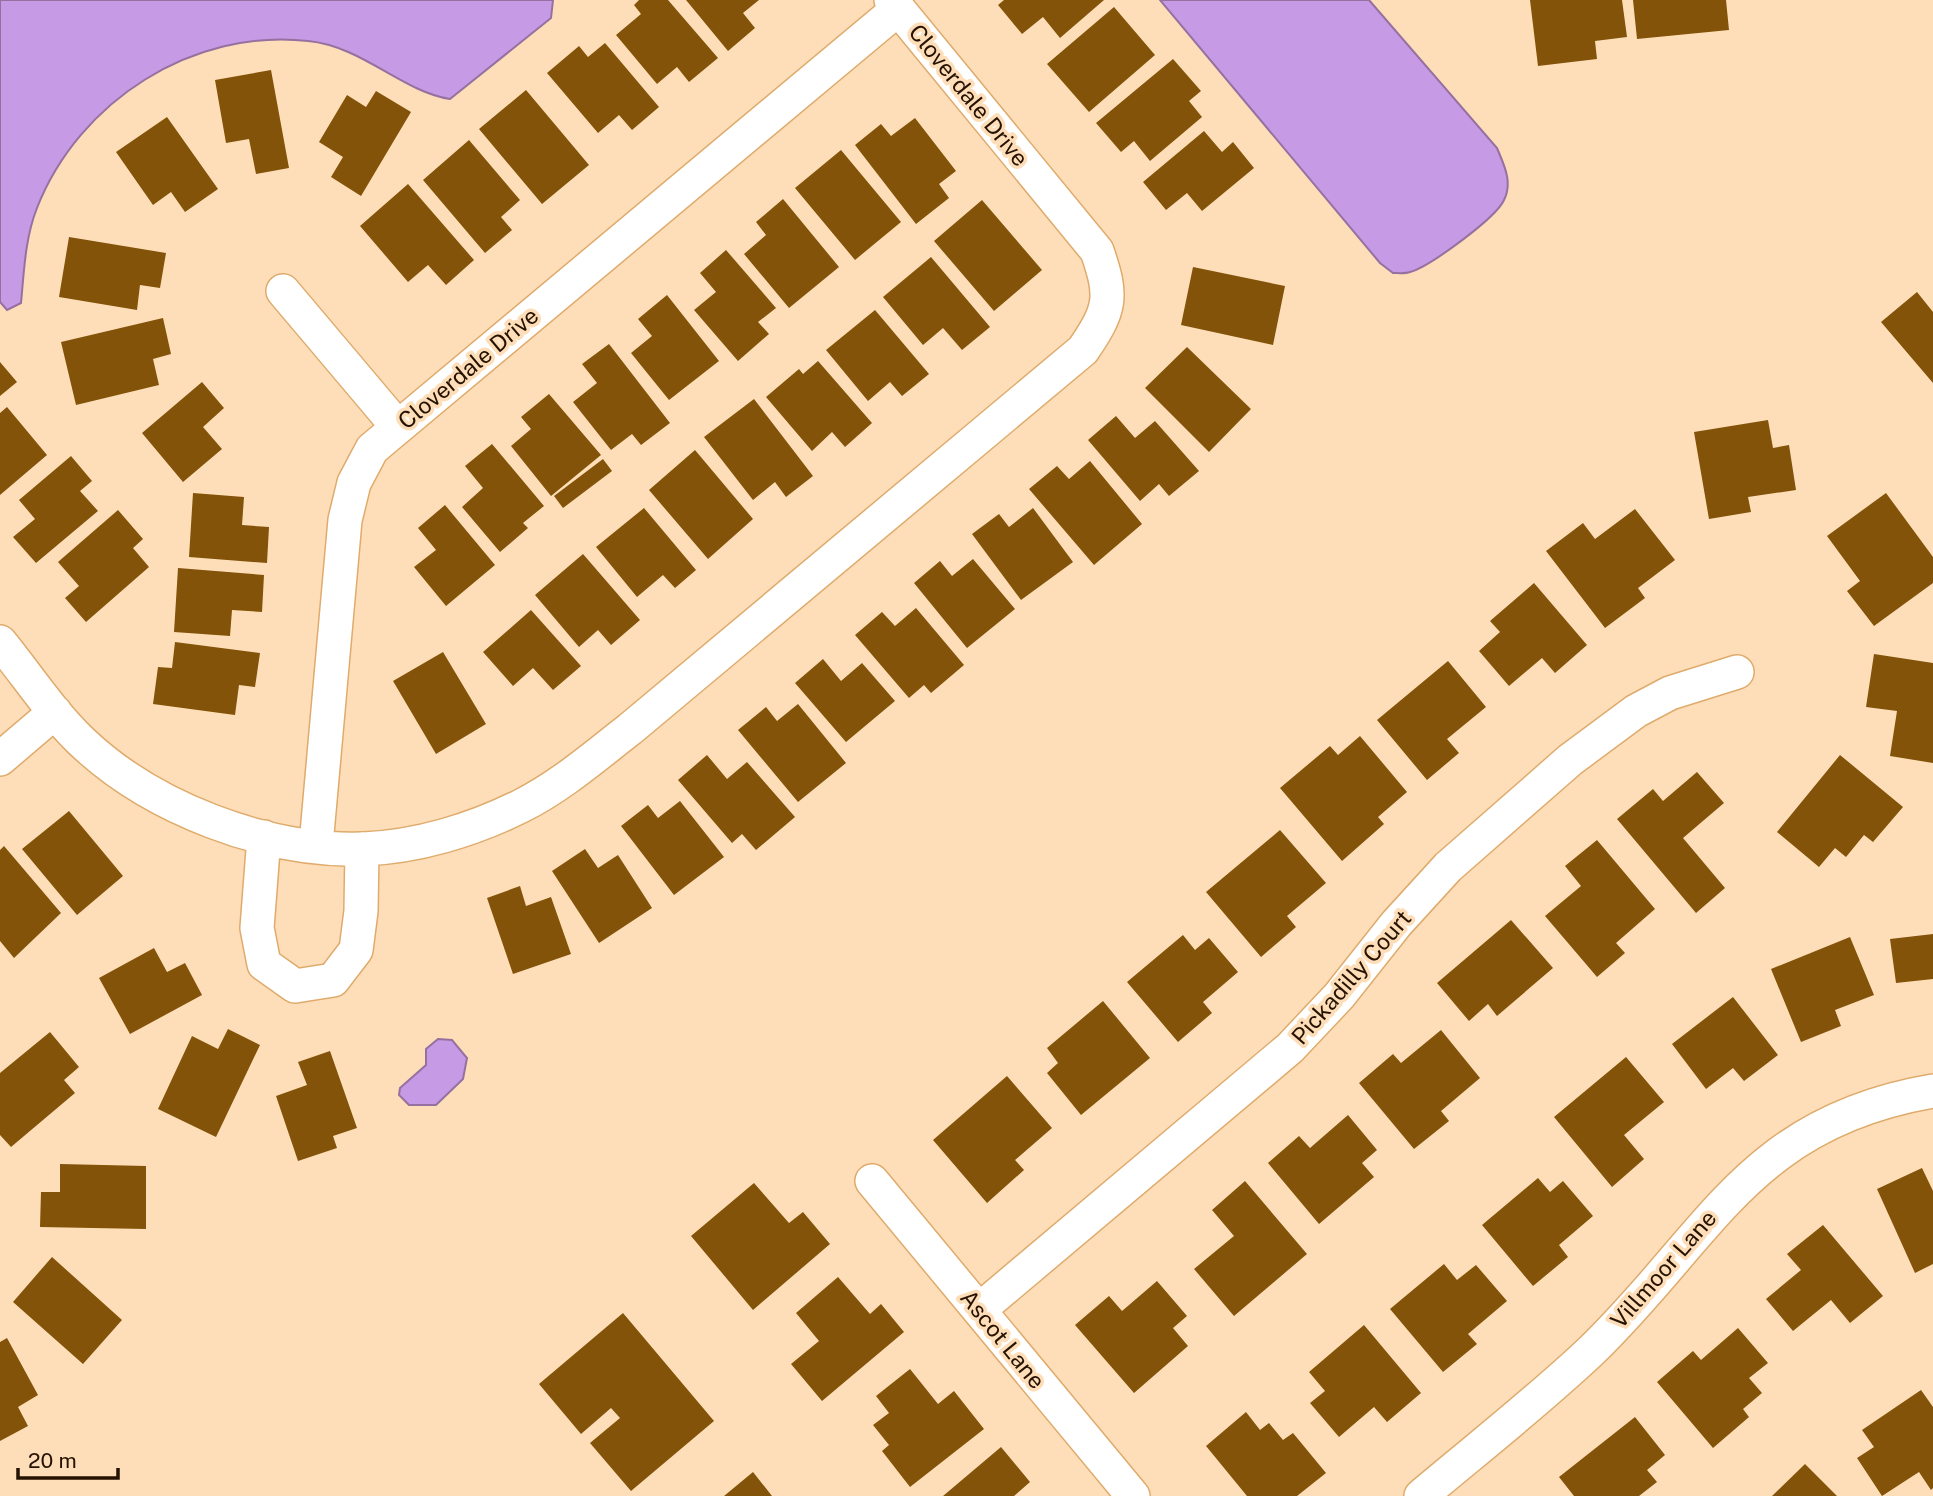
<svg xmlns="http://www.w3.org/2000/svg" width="1933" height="1496" font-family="'Public Sans',sans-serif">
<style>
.water{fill:#c69ae4;stroke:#9671a0;stroke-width:2}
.building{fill:#825308}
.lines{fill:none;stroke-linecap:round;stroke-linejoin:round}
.minor-casing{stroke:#dfab6c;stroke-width:36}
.minor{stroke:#fff;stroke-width:33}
.labels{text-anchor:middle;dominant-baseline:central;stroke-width:7;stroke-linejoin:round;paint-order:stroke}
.street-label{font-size:23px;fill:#251200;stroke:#fedeb9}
</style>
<rect width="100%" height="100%" fill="#fedeb9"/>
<path class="water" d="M0,0h553l-2,18 -101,81c-47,-7 -88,-53 -142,-58 -115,-13 -229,60 -271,167 -12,30 -13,64 -16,95l-14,7 -7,-8z
M1160,0h209l128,148c7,17 16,34 7,52 -8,18 -75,67 -94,72 -5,2 -12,1 -17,1l-13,-10z
M438,1039l14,1 15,18 -4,21 -27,26h-27l-10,-10 1,-7 26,-23v-16z"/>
<path class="building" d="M639,0h29l50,58 -29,24 -12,-15 -20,17 -41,-49 25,-21 -7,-9z
M686,0h73l-16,13 12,15 -27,23z
M1004,0h100l-44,38 -17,-21 -21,17 -24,-29z
M1530,0h92l5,37 -32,4 2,18 -59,7z
M1633,0h93l3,30 -92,9z
M1114,7l41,48 -66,57 -42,-48z
M605,43l54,64 -27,23 -13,-15 -21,18 -51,-60 32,-27 9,11z
M1173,59l28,32 -12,10 13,16 -52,44 -16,-20 -13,11 -25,-29z
M271,70l18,98 -33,6 -7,-35 -23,4 -11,-63z
M526,90l63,75 -47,39 -63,-75z
M376,91l35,21 -50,84 -30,-19 12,-20 -24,-15 28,-47 19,12z
M167,117l51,72 -33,23 -14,-20 -18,13 -37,-53z
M915,118l41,53 -17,13 10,14 -33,26 -61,-79 26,-21 10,12z
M1204,131l18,21 11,-10 21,26 -52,43 -15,-18 -21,17 -23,-28z
M469,140l51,60 -19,17 11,13 -27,23 -62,-73z
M841,150l60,72 -46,38 -60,-72z
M408,184l66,76 -28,25 -18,-20 -20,17 -48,-56z
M783,199l56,68 -50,41 -45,-54 22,-19 -10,-13z
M982,200l60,70 -48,41 -60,-70z
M69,237l97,16 -6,35 -20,-3 -3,25 -78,-13z
M726,250l50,58 -18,14 11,12 -31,27 -44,-51 22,-18 -16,-19z
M931,257l59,70 -28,23 -19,-22 -20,17 -40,-48z
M1193,267l92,19 -12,59 -92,-20z
M1917,292l16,20v71l-52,-61z
M667,295l52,66 -50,39 -38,-47 21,-17 -14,-17z
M875,310l54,64 -27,22 -12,-14 -22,19 -42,-51z
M163,318l8,36 -18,5 6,26 -83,20 -15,-63z
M609,344l61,79 -29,22 -9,-11 -21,16 -38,-48 24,-19 -15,-19z
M1187,347l64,62 -42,43 -64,-64z
M818,361l54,62 -27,24 -13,-15 -20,19 -46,-54 33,-28 4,5z
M0,362l17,20 -17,14z
M202,382l22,26 -21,19 19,22 -39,33 -41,-49z
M549,394l52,61 -50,41 -40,-50 20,-17 -10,-12z
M754,399l59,77 -27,21 -11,-15 -22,18 -49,-63z
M7,407l40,48 -47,40v-82z
M1116,416l19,22 20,-17 44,50 -30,25 -10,-12 -19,17 -52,-61z
M1768,420l5,28 16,-3 7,45 -48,7 3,15 -42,7 -15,-87z
M492,444l52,62 -21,17 5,5 -28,24 -38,-45 21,-19 -18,-22z
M695,450l58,69 -45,40 -59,-69z
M71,456l21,25 -12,10 18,20 -62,52 -23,-26 22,-18 -16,-19z
M603,459l9,12 -49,37 -9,-12z
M1090,461l52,63 -48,41 -65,-76 28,-23 12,13z
M193,493l51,4 -2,28 27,2 -2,36 -78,-6z
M1886,493l47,64v26l-59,43 -27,-35 13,-10 -33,-45z
M445,505l50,60 -49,41 -32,-39 22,-17 -18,-22z
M644,508l52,62 -21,18 -12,-13 -26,22 -41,-50z
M1033,508l40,54 -52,38 -49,-66 27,-20 10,13z
M1635,509l40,51 -37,28 7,10 -40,30 -59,-77 37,-28 12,16z
M118,510l25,29 -10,9 16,19 -63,55 -21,-24 14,-12 -21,-24z
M583,554l57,66 -29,25 -13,-15 -19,17 -44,-52z
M973,559l42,50 -48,39 -53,-65 26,-22 12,15z
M178,568l86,7 -2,37 -30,-2 -2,26 -56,-4z
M1534,583l53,62 -32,28 -13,-15 -33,28 -30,-35 21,-19 -10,-11z
M916,608l48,57 -33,28 -7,-8 -15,13 -54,-63 27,-23 13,14z
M531,610l50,56 -28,24 -20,-22 -20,18 -30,-34z
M175,642l85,11 -5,34 -16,-2 -4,30 -82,-11 5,-37 14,1z
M443,652l43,72 -50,30 -43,-73z
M1874,654l59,9v100l-43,-7 7,-45 -31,-4z
M823,659l18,22 21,-18 33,38 -49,41 -51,-59z
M1448,661l38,46 -39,32 12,14 -32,27 -50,-60z
M798,704l48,59 -48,39 -60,-72 28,-23 11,14z
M1360,736l47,56 -29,25 6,7 -42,37 -62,-73 50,-42 8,9z
M707,755l20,24 20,-17 48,55 -39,33 -14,-16 -10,9 -54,-63z
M1840,755l63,52 -30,35 -9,-7 -18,22 -11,-9 -16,19 -42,-35z
M1697,772l27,31 -41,35 42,50 -29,25 -79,-94 36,-30 10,12z
M680,801l44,56 -50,38 -53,-69 27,-21 10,13z
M69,811l54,65 -46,39 -55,-66z
M1280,830l46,53 -39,33 9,11 -35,30 -55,-65z
M1597,840l58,69 -39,34 9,10 -28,24 -52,-61 36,-30 -16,-20z
M4,846l57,67 -47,45 -14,-17v-91z
M585,849l13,19 20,-13 34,53 -53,35 -47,-72z
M520,886l6,20 25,-9 20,57 -58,20 -26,-76z
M1511,920l42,48 -56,48 -9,-12 -19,17 -32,-38z
M1933,934v45l-37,4 -6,-44z
M1183,935l12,15 14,-12 29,34 -35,30 9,11 -34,29 -51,-60z
M1850,937l24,58 -39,15 6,16 -40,16 -30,-73z
M154,948l13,24 18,-9 17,32 -72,39 -31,-56z
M1733,997l45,58 -34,26 -11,-13 -27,21 -34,-45z
M1103,1001l47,57 -69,57 -34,-42 11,-10 -11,-15z
M228,1029l32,16 -44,92 -58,-28 34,-73 26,13z
M1441,1030l39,48 -39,33 8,10 -35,28 -55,-66 34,-29 8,9z
M50,1032l29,35 -15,13 11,13 -64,54 -11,-12v-62z
M330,1051l27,77 -24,8 4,12 -39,13 -22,-65 31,-11 -9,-23z
M1626,1057l38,45 -40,33 20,24 -32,28 -58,-70z
M1007,1076l45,52 -37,32 9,10 -37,33 -54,-63z
M1348,1115l29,35 -15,13 12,14 -55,47 -51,-61 31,-27 11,12z
M60,1164l86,2v63l-106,-2 1,-35h19z
M1922,1168l11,23v73l-18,9 -38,-84z
M1538,1178l12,14 13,-11 30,35 -34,29 9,12 -35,29 -51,-61z
M1245,1181l62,73 -73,62 -40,-47 40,-33 -22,-26z
M754,1183l35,40 14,-11 27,32 -77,66 -62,-74z
M1823,1225l60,71 -33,27 -19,-23 -38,31 -27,-32 35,-29 -14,-16z
M52,1257l70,63 -39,44 -70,-62z
M1444,1264l13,16 19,-15 31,36 -39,33 9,10 -34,28 -53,-63z
M838,1277l32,37 11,-10 23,28 -82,69 -31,-37 28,-23 -23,-28z
M1157,1281l30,35 -14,12 15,18 -54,47 -59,-68 34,-29 13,15z
M623,1313l91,108 -83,70 -41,-48 30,-25 -9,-10 -30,26 -42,-50z
M1364,1325l57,68 -34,29 -13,-15 -35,30 -29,-34 15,-12 -16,-19z
M1738,1328l30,35 -19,15 13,15 -19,16 6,8 -36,31 -56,-66 36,-31 8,9z
M7,1338l31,57 -20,12 10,19 -28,15v-99z
M910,1369l28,35 16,-13 30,38 -74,58 -28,-36 7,-6 -16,-20 16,-12 -13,-17z
M1921,1390l12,17v81l-2,2 -12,-18 -37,24 -25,-38 17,-11 -12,-17z
M1246,1412l14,18 9,-7 14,17 10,-7 33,40 -29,23h-50l-41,-50z
M1635,1417l30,38 -18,15 10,12 -18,14h-65l-15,-19z
M1001,1447l29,35 -16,14h-71z
M1805,1464l32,32h-65z
M753,1472l19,24h-48z"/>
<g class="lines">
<g class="minor-casing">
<path id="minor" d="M283,291l114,135
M0,642c27,33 50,69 81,99 70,67 185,111 282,108 54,-2 110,-19 158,-43 40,-20 74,-50 109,-77l453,-379c28,-41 30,-53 14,-99l-206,-251
M0,759l55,-47
M264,837l-7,91 7,36 31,22 38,-6 23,-30 5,-39 1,-62
M316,845l29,-325 9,-37 18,-34 526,-440
M872,1181l261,315
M979,1310l311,-262 49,-52 57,-72 52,-57 122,-107 66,-49 34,-18 67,-21
M1421,1496c57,-48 116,-94 170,-145 120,-116 158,-229 342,-260"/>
</g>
<use href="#minor" class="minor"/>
</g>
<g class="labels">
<g class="street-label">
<text transform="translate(969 95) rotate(51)">Cloverdale Drive</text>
<text transform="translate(468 368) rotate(-40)">Cloverdale Drive</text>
<text transform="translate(1351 977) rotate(-49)">Pickadilly Court</text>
<text transform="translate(1663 1269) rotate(-49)">Villmoor Lane</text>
<text transform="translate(1003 1339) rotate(51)">Ascot Lane</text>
</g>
</g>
<path d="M18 1468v10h100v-10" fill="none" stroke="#251200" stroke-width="3.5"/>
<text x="28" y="1468" font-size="21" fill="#251200" stroke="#fedeb9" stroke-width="5" paint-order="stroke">20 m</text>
</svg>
